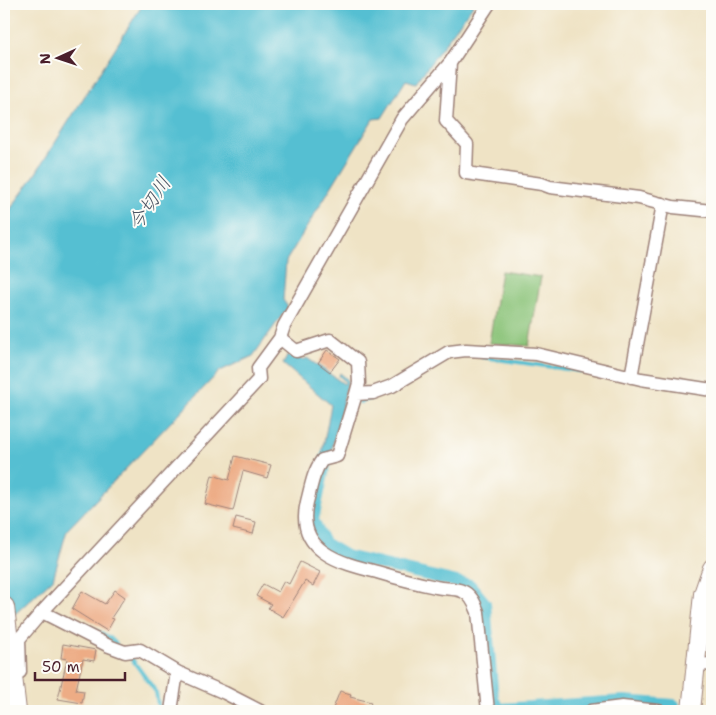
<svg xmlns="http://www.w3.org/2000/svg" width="716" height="715" font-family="'Shantell Sans','Klee One',sans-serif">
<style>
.green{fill:#8ac378;stroke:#6a7152}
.water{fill:#55bfd2;stroke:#506f7e}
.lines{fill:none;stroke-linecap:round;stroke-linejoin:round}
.stream{stroke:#55bfd2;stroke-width:4}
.canal{stroke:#55bfd2;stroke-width:12}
.building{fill:#edac85}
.street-casing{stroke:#9c8178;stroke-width:15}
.secondary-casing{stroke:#9c8178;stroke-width:20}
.primary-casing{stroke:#9c8178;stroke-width:22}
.street{stroke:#fff;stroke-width:12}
.secondary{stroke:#fff;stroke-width:18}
.primary{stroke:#fff;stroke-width:20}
.labels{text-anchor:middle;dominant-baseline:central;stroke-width:4;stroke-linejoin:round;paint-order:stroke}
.water-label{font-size:20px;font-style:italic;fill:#4e5765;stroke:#fdfcf7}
</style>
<rect width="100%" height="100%" fill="#fdfcf7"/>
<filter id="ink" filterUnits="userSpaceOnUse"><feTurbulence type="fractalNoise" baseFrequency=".02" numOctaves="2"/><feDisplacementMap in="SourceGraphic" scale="10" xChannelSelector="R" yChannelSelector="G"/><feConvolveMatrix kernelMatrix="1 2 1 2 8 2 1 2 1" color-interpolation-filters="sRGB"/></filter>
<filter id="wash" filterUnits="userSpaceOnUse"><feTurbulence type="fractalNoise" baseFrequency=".0096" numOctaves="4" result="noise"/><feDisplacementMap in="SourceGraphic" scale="20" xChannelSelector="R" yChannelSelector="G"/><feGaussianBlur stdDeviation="1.12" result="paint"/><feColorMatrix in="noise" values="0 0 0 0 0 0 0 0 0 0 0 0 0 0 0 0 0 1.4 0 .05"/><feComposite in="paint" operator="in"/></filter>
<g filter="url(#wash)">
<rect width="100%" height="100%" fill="#efe3c5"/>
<path class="green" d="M501,271l40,6 -12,69 -40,-3z"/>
<path class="water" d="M143,4h331l-58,79 -10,-3 -24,38 -9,1 -87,142 -3,39 5,7 -35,49 -33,15 -153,159 -14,49 -49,45v-406l30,-42z
M288,355l15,5 4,-2 37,26 1,-3 -6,-5 1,-3 8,7 -17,72 -9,1 9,-48 -48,-41z"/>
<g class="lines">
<path class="stream" d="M482,357l105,15
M360,402l11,-4
M59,613l51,25 6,6
M129,655l27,37 3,19"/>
<path class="canal" d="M327,454l-14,66 11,23 22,13 124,29 15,18 8,97 7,9 124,-8 50,4"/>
</g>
<g id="blocks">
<path class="building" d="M327,350l13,9 -10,13 -12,-9z
M235,456l36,9 -4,13 -24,-7 -10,40 -28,-7 7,-29 17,5z
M236,517l20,5 -3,12 -20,-5z
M300,562l20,10 -7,14 -8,-5 -22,36 -15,-9 3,-4 -15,-8 7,-12 15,8 6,-11 5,3z
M115,590l10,7 -14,21 3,1 -7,12 -35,-22 10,-18 23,13z
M63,644l33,6 -2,11 -11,-2 -7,31 8,1 -2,12 -24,-4 9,-40 -6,-1z
M340,691l11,3 -1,3 21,5 -2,9h-37z"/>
</g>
</g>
<g filter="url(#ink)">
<use href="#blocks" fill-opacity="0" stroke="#9c8178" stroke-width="1"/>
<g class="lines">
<g class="street-casing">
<path id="street" d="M450,63l-4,58 21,23 -1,29 76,11 8,3 89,11 34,9 39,4
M280,338l16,13 34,-11 28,22 1,21 -3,11
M631,377l32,-173
M42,612l67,34 16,6 15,-2 37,22 48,21 35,18
M695,665l17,-1
M20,672l-1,-33 23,-27 217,-233 -1,-11 22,-30 4,-12 118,-207 48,-56 39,-59
M171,711l6,-39
M488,711l-10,-99c-3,-8 -7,-18 -16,-21 -6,-3 -18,-2 -26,-4 -20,-4 -39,-9 -59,-15 -37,-9 -82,-21 -70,-70 4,-15 6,-30 15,-42l15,-4 19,-62 17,-1 19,-7 57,-34 17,-2 70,4 105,25 71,11
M591,711l31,-4 37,4"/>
</g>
<g class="secondary-casing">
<path id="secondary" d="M691,711l12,-117 9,-26"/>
</g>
<g class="primary-casing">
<path id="primary" d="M4,607l12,104"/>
</g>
<use href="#street" class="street"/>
<use href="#secondary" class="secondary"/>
<use href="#primary" class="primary"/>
</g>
</g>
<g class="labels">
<g class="water-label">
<text transform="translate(149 203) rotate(-56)">今切川</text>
</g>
</g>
<rect width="716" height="715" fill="none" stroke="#fdfcf7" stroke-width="20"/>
<g transform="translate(58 58) rotate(267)" stroke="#fdfcf7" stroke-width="4" paint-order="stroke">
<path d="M0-4L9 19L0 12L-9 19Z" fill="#4a1f2b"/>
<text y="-8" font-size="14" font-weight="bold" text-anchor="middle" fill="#4a1f2b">N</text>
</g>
<path d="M35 672v8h90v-8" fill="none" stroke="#4a1f2b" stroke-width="2.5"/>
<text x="42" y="672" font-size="15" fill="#4a1f2b" stroke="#fdfcf7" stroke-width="4" paint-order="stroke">50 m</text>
</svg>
